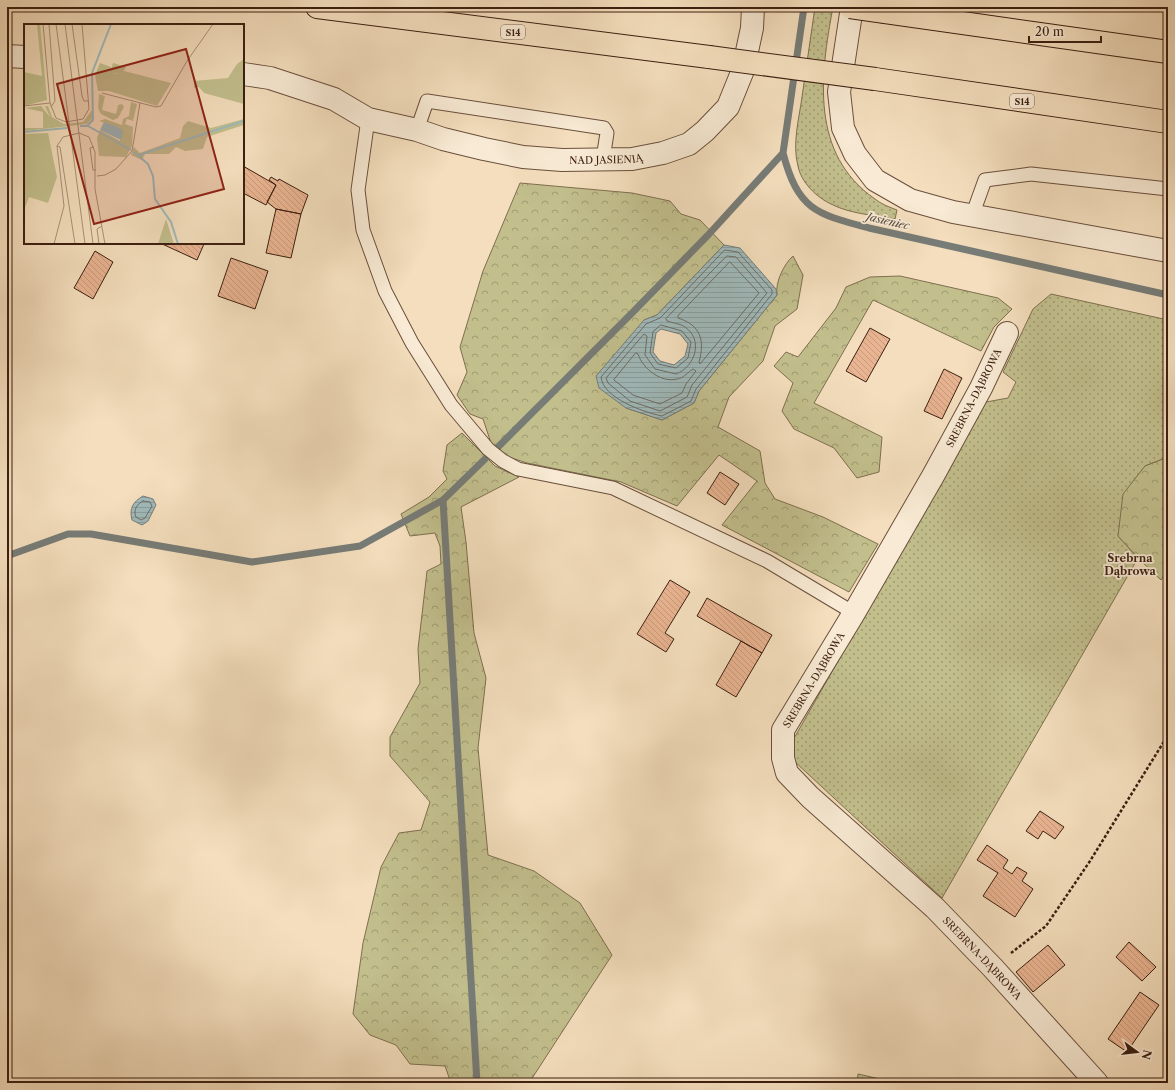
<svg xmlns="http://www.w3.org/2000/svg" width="1175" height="1090" font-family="'Libre Caslon Text',serif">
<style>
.grass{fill:url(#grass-dots);stroke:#7f6f4f}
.forest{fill:url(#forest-crowns);stroke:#7f6f4f}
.water{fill:url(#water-rules);stroke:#777c77;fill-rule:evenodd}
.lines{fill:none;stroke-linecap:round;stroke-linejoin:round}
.shore{stroke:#6e6c66;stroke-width:1}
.stream{stroke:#777c77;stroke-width:7}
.building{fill:url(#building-back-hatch);stroke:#3c1f11}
.service-casing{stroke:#6a4f3c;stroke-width:15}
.minor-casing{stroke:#6a4f3c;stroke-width:24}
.motorway-casing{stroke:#3c1f11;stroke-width:24}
.path{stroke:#3c1f11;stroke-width:2.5;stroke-dasharray:3 2;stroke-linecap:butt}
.service{stroke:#f8ead4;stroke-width:13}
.minor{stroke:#f8ead4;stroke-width:22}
.motorway{stroke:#f4debd;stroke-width:22}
.motorway-bridge-casing{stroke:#3c1f11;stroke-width:24;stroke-linecap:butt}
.motorway-bridge{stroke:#f4debd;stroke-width:22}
.labels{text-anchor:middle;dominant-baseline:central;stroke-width:3.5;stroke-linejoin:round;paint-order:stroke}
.shield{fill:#f8ead4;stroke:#745c4c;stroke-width:1}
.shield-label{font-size:9px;font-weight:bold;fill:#3c1f11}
.street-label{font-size:10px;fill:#3c1f11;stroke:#f8ead4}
.water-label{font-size:11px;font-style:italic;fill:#5a4e44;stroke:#f8ead4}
.neighbourhood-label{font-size:11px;font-weight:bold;fill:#3c1f11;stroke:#f8ead4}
.inset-river{fill:none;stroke:#9fbabb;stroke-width:2}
.inset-road{fill:none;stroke:#aa9278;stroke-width:1}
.view{fill:#8f2418;fill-opacity:0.15;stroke:#8f2418;stroke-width:2}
.inset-edge{fill:none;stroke:#3c1f11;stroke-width:2}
</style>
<defs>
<pattern id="grass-dots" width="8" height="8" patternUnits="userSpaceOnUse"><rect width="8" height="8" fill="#c2bf8d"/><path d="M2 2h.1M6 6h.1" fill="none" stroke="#9f9b72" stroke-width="1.8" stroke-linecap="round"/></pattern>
<pattern id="forest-crowns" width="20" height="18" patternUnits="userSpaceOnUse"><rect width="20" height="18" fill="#c2bf8d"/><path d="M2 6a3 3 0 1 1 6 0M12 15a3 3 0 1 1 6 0" fill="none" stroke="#9f9b72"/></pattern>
<pattern id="water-rules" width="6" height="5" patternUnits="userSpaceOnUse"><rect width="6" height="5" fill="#9fbabb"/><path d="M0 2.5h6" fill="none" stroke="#8a9fa0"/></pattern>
<pattern id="building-back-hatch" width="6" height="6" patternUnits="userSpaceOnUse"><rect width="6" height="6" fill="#e9b491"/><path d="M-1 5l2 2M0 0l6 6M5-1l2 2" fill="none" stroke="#c99a7c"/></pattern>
</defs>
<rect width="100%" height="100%" fill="#f4debd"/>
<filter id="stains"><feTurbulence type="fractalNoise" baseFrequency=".005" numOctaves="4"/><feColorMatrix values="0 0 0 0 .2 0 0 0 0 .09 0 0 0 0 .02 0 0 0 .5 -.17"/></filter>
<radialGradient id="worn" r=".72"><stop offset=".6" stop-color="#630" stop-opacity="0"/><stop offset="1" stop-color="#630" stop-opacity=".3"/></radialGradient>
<path class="grass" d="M815,7h18c-13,69 -23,147 42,192 6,5 14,8 22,11l-2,9c-21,-4 -45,-5 -64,-15 -15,-7 -30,-22 -33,-38 -6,-22 1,-47 4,-69 4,-30 9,-60 13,-90z
M1051,294l117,26v137l-23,9 -27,70 20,22 -196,340 -148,-137 -1,-21 193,-338 22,-4 8,-16 -13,-10 30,-63z
M858,1074l40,9h-41z"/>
<path class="forest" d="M520,183l112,10 38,8 11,13 19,6 24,25 -67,70 -13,5 -18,88 36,12 32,-17 5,-12 78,-96c-2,-13 7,-31 16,-39l10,19 -6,34 -22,17 -12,35 -34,36 -11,30 42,24 5,32 10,16 48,18 55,27 -29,48 -127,-67 35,-44 -38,-26 -42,51 -56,-24 -94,-19 -21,-7 -15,-13 -8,-24 -13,-5 -13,-19 10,-23 -7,-25 23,-76z
M900,276l98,22 14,11 -18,18 -13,24 -108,-51 -59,103 68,34 -3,35 -22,6 -23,-30 -40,-19 -12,-18 11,-28 -19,-17 12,-14 12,5 38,-49 10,-21 24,-10z
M462,433l33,33 24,11 -58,30 5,35 8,91 12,45 -8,70 10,107 46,16 46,32 32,52 -83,128h-78l-6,-17 -35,-2 -14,-19 -26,-10 -17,-21 10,-71 18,-76 18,-34 22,-3 9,-28 -40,-46v-19l30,-54 -2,-34 8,-69 1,-9 14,-7 -1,-18 -5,-13 -25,3 -9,-22 28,-17 18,-18 -4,-8 4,-26z
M1168,457v112l-7,11 -23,-22 -20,-22 5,-42 22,-28z"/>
<path class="water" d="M724,245l16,3 36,41 1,6 -78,96 -5,12 -32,17 -36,-12 -27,-20 -3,-12 48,-56 13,-5zM661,329l19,5 8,10 -3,12 -11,9 -14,-4 -7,-9 3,-19z
M143,496l10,3 3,6 -8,16 -6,4 -10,-5c-3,-12 1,-18 11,-24z"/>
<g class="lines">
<path class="shore" d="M725,250l13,2 34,38v4l-76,95 -5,12 -29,15c-19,-4 -59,-18 -61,-39l45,-53 14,-6z
M727,256l9,1 31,36 -75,92 -5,12 -27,14 -30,-10 -22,-18 -2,-5 38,-44 3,2 -2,19 10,14 21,5c19,-7 28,-34 9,-47 -4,-3 -12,-4 -18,-6l-1,-2z
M730,262l29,31 -59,71 -1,-2c6,-21 2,-37 -21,-44v-2z
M661,325l21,6 9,11 -3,16 -12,10 -18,-4 -8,-11 3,-21z
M636,353l2,1c5,15 23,29 39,25 7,-1 11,-7 16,-10l3,2 -10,13 -4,9 -22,11 -27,-9 -19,-15z
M143,501l7,1 2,4 -7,12 -4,2 -5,-3c-3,-7 1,-13 7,-16z"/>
<path class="stream" d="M804,7l-21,146c15,57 33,61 86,75l299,67
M498,447l137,-137 74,-76 74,-81
M443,500l34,583
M7,556l61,-22h23l161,28 108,-16 83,-46 42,-41"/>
</g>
<path class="building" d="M243,166l33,19 -10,20 -23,-12z
M271,177l7,4 1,-2 29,16 -7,19 -25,-5 -9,-7 9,-17 -7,-5z
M276,209l25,5 -10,44 -25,-5z
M160,243h42l2,1 -7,16z
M95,251l18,11 -20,37 -19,-11z
M231,258l37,13 -13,38 -37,-13z
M870,328l20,11 -24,43 -20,-11z
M944,369l18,9 -20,41 -18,-8z
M720,472l19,12 -14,21 -18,-12z
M670,580l20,12 -25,41 9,6 -8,13 -29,-18z
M707,598l65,37 -10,18 -65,-37z
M741,641l21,12 -26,44 -20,-12z
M1040,811l24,16 -9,12 -12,-8 -5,8 -12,-8z
M987,845l21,15 -5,8 9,6 5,-7 10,6 -5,8 11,8 -18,28 -32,-21 15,-23 -21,-13z
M1129,942l27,25 -14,14 -26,-24z
M1048,945l17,20 -32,27 -17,-20z
M1140,992l19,13 -32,47 -19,-13z"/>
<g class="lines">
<g class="service-casing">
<path id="service" d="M368,119l-10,71 5,40 22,61 27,52 39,62 37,44 15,12 15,8 95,19 154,73 87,52
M417,130l10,-29 177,27 3,5 -4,26
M972,216l13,-36 46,-6 137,15"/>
</g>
<g class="minor-casing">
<g id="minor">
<path d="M852,7l-13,85 4,36 12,26 20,26 35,20 43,12 215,39"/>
<path d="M7,56l18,1"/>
<path id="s1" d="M243,74l27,4 64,21 34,20 49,11 26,9 41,10 39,8 39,3 70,-1 31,-6 26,-9 16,-13 23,-24 15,-37 9,-42 1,-21"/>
<path id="s2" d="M1007,333l-26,55 -48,88 -79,137 -71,117v28l4,15 23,24 125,111 58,60 104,115"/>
</g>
</g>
<g class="motorway-casing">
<path id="motorway" d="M317,7l392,50
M885,12l283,40
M875,79l293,43"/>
</g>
<path class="path" d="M1011,953l35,-27 44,-65 78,-126"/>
<use href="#service" class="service"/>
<use href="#minor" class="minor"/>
<use href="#motorway" class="motorway"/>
<g class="motorway-bridge-casing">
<path id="motorway-bridge" d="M850,7l35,5
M709,57l166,22"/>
</g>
<use href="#motorway-bridge" class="motorway-bridge"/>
</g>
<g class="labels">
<g class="shield">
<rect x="501" y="25" width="24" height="14" rx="3"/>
<rect x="1010" y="94" width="24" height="14" rx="3"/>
</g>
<g class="shield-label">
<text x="513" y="32">S14</text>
<text x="1022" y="101">S14</text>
</g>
<g class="street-label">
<text stroke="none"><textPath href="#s1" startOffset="377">NAD JASIENIĄ</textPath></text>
<text transform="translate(974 398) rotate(-63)">SREBRNA-DĄBROWA</text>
<text transform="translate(814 680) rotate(-59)">SREBRNA-DĄBROWA</text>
<text stroke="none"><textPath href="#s2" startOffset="769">SREBRNA-DĄBROWA</textPath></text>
</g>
<g class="water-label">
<text transform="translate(888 221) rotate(13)">Jasieniec</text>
</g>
<g class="neighbourhood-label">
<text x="1130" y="558">Srebrna<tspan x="1130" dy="13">Dąbrowa</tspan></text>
</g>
</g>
<g transform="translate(24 24)">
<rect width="220" height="220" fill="#f4debd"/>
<path d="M13,0h3l7,76 -23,6v-34l18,4zM220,35v45l-40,-11 -5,-6 -5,1v-7l34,-3 9,-14zM76,39l11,4 2,6 4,1 7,-3 47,12 -14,23 -48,-15h-11l-3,-16zM17,82l9,11 -5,-11h3l4,11 12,7 19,-2 9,-12v9l-5,5 -63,7v-3h19v-16l-18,-4zM24,109l9,44 -9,26 -19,-6 -5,13v-76z" fill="#c2bf8d"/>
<path d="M89,39l13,4 -4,7 -9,-1 -2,-3zM75,70l6,2 -3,14 14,4 2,-9 4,-1 2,3 -6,11 -5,2 -12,-6 -3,-6zM107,78l6,2 -4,17 -6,-2 -2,5 8,3 -1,19 -6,11 -27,-1 -2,-18 3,-8 20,11v-13l-21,-7 6,-2 17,6 1,-6 6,-3zM220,95v6l-37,12 -4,12 -18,2 -9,-4 -7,7h-24l-3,6 -11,-5 3,-8 6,6 40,-15 3,-12 5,-5 23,7zM142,195l8,25h-16z" fill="#c2bf8d"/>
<path d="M80,98l16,6 3,4 -2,8 -21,-10z" fill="#9fbabb"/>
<path class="inset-river" d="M56,102h7l6,-6 -1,-47 19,-49M64,102l43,24M0,108l43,-4M110,128l14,12 5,12 2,23 16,23 7,22M115,131l105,-34"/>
<path class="inset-road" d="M19,0l7,79 6,15 10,4 17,-3 6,-10 -7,-85M25,0l6,77 -4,6M32,0l29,220M41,0l28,220M48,0l10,72 2,5h5M78,69l54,14 5,-1 26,-45 26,-37M0,82l26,-3M33,122l3,1 15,97M70,123l-4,1 3,22h3M73,152l8,-1 11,-6 16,-18 8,-48M30,220l10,-38 -7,-60 6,-9 16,-4 10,4 6,15v37l10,55M75,220l-2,-15 5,-3"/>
<path class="view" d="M162,25l38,140 -130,35 -37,-140z"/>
<rect width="220" height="220" class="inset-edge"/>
</g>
<rect width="1175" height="1090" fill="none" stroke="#f4debd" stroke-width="24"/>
<rect x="8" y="8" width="1159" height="1074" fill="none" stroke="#3c1f11" stroke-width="2"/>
<rect x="12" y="12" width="1151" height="1066" fill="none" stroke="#3c1f11"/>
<g transform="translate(1137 1052) rotate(105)" stroke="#f8ead4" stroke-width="3" paint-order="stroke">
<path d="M0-3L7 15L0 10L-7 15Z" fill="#3c1f11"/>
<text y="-6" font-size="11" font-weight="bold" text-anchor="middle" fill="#3c1f11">N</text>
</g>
<path d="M1029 36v6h72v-6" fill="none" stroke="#3c1f11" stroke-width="2"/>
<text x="1035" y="36" font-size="12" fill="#3c1f11" stroke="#f8ead4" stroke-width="3" paint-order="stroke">20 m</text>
<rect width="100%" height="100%" filter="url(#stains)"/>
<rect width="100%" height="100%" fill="url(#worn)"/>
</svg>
